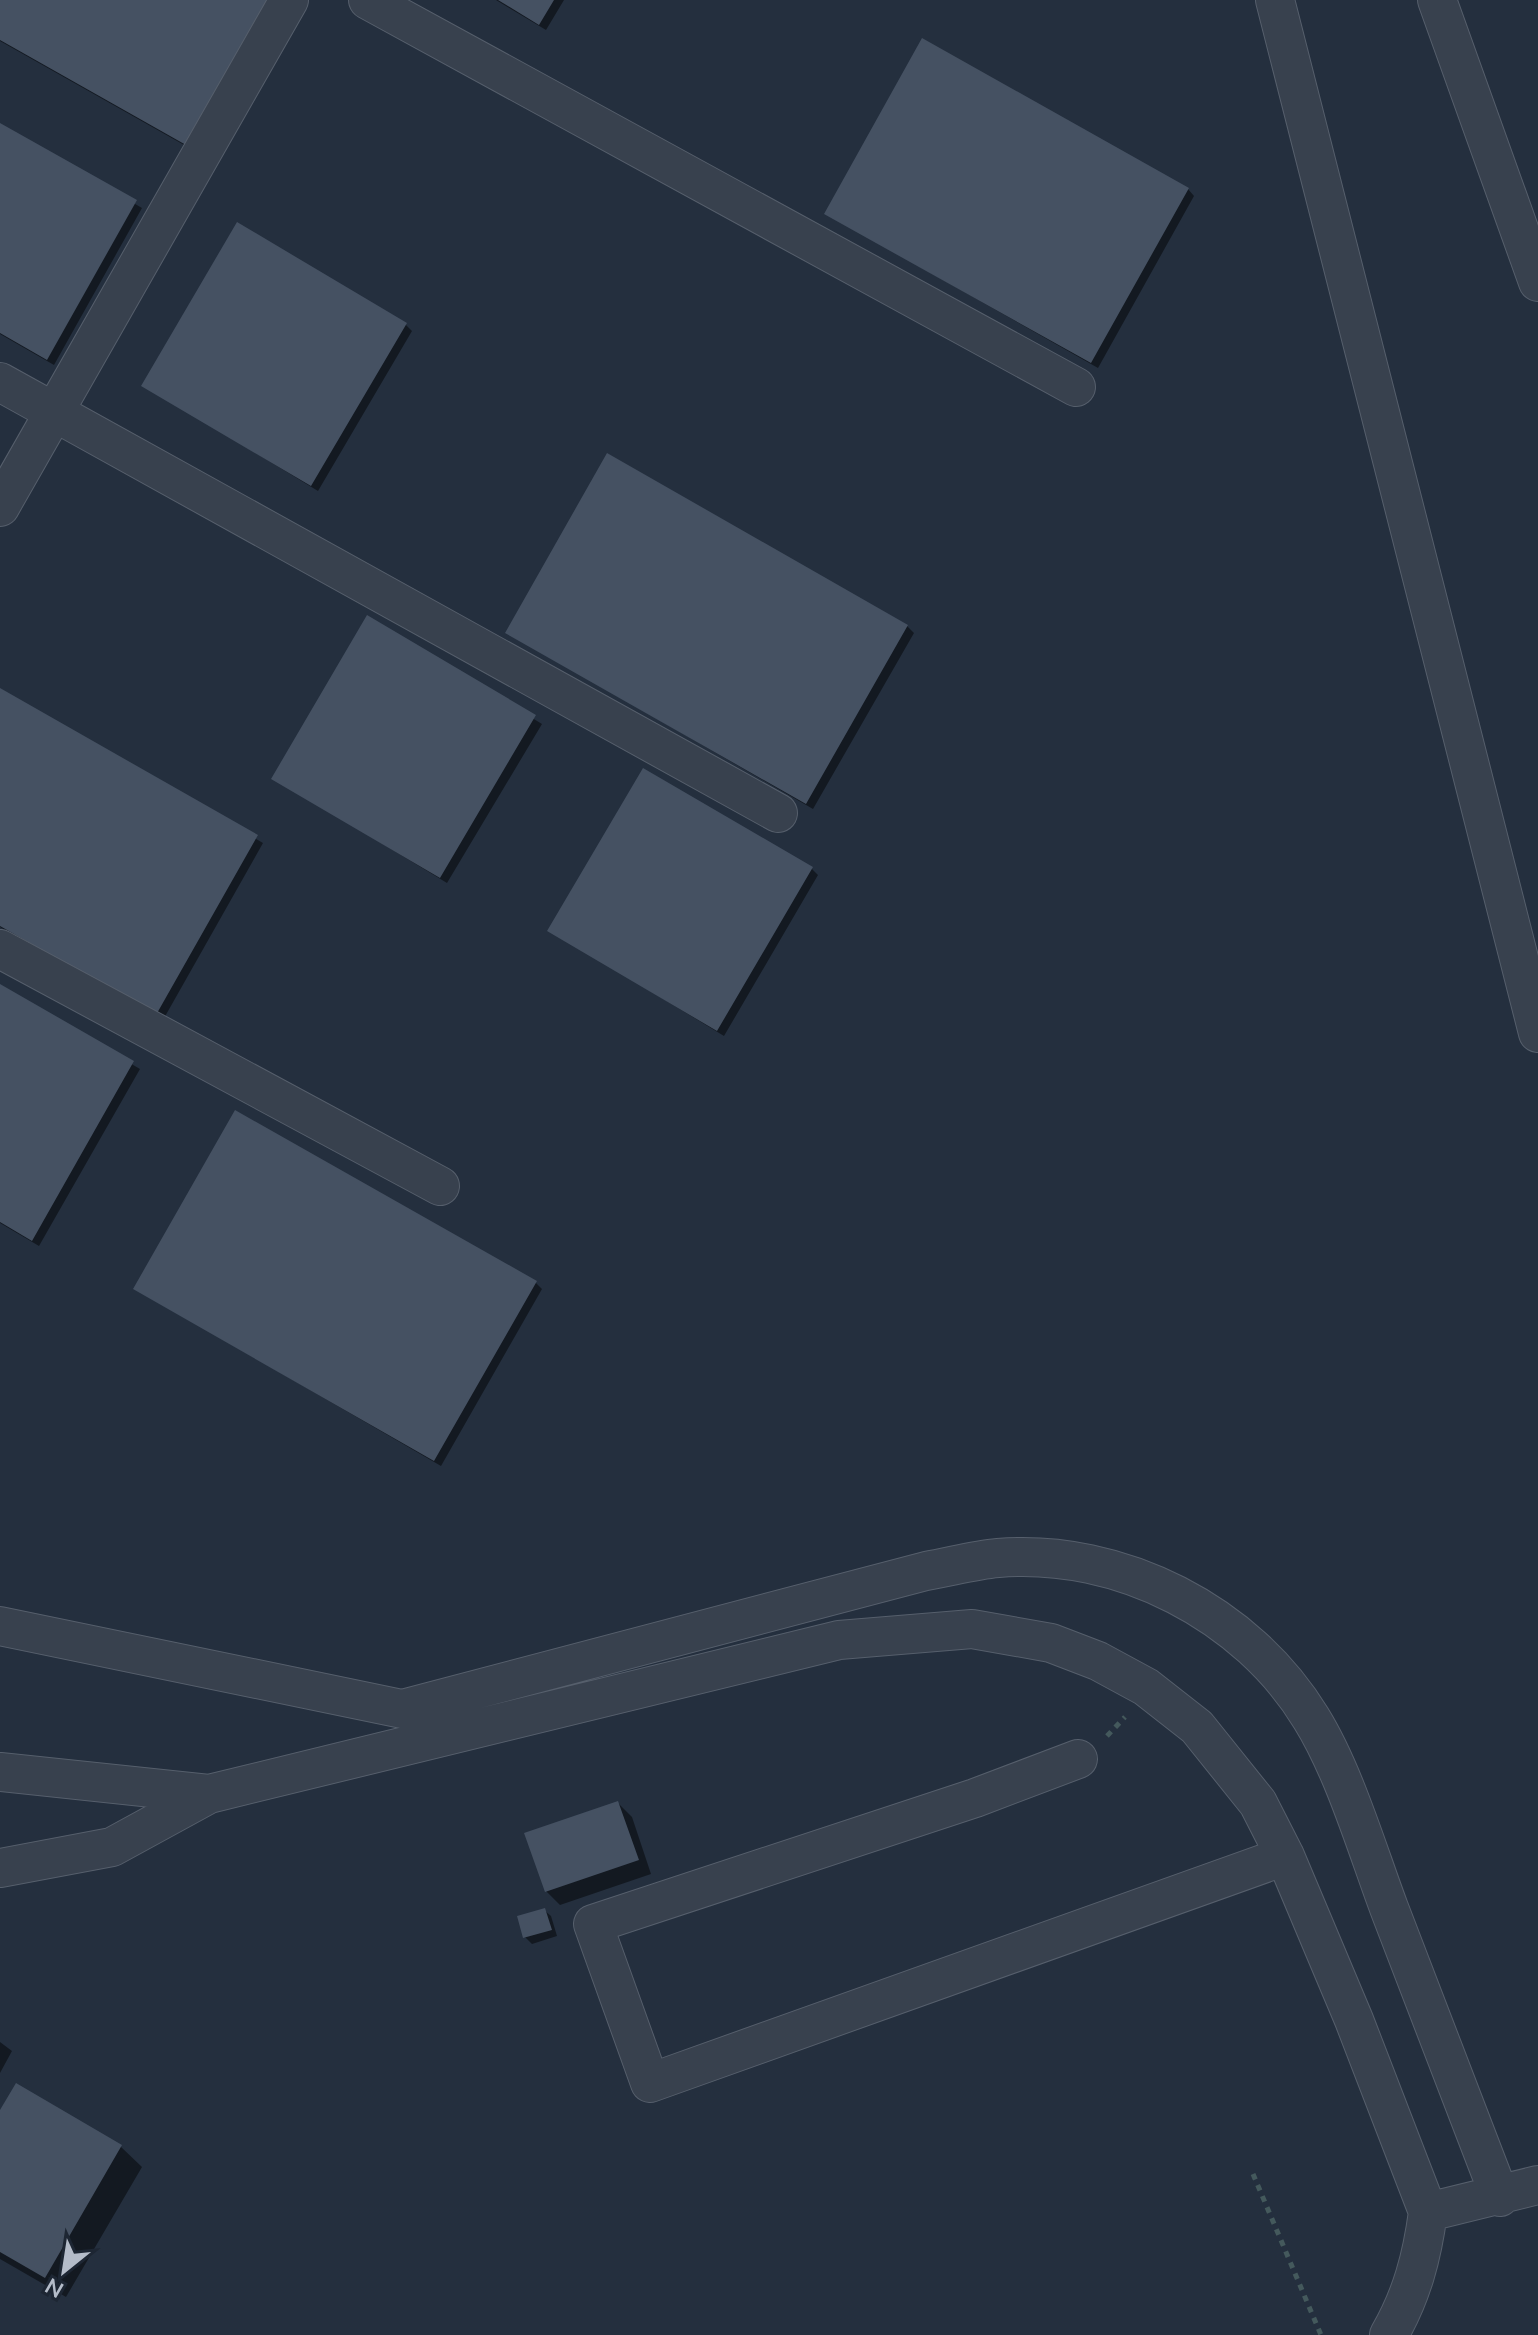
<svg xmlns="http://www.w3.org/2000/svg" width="1538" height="2335" font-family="'Nunito Sans',sans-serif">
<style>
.shadow{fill:#0007}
.building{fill:#455162}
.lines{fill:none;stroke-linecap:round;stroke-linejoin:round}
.minor-casing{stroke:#565f6c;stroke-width:40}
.path{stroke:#44595c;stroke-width:5;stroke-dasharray:6 6;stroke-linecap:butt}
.minor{stroke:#38414e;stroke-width:38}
</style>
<rect width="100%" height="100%" fill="#242f3e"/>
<path class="shadow" d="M0,0l193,150 -193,-109z
M496,0h68l-18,30z
M0,125l142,83 -88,157 -54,-31z
M1188,189l6,7 -96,172 -271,-154z
M405,324l7,7 -94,160 -174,-106z
M368,618l174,106 -95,159 -173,-105z
M907,626l7,7 -101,176 -306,-177z
M0,691l263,152 -100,177 -163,-93z
M812,869l6,6 -94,161 -174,-106z
M0,987l140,82 -101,177 -39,-23z
M536,1283l6,6 -101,177 -305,-177z
M618,1803l14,14 19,57 -91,31 -14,-14z
M544,1910l7,6 6,20 -25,8 -7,-7z
M0,2042l12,9 -12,22z
M0,2114l120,32 22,21 -76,130 -66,-38z"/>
<path class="building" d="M0,0h268l-82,145 -186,-105z
M498,0h56l-15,25z
M922,38l267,150 -98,175 -267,-149z
M0,123l137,77 -90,160 -47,-27z
M237,222l170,101 -96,163 -170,-100z
M607,453l301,172 -102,179 -301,-171z
M367,615l169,100 -96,163 -169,-99z
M0,688l258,147 -102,180 -156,-89z
M643,768l170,99 -96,164 -170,-100z
M0,984l134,77 -102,180 -32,-19z
M235,1110l302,171 -103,180 -301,-172z
M618,1801l21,59 -94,32 -21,-59z
M545,1908l7,22 -29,8 -6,-22z
M16,2083l106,62 -77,133 -45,-26v-142z"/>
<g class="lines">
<g class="minor-casing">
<path id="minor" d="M368,0l708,387
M1275,0l263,1033
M1437,0l101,282
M0,382l778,431
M0,507l289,-507
M0,949l440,237
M0,1626l402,83 524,-138c24,-4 48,-11 72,-13 122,-10 249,55 313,160 33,53 56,131 78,190 37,97 74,193 111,289
M1078,1759l-103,39 -382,126 57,159 635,-227
M0,1772l209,22 630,-154 133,-11 79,14 47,18 48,26 51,40 61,76 27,53 69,164 74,192
M0,1868l112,-21 97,-53
M1389,2335c23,-40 33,-78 39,-123l110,-27"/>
</g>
<path class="path" d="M1107,1736l18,-19
M1253,2174l68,161"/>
<use href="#minor" class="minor"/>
</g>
<g transform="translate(64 2271) rotate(210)" stroke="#1d2633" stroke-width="6" paint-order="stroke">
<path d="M0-6L14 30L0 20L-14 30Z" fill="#b4bcc9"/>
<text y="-12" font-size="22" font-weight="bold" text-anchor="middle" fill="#b4bcc9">N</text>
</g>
</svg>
